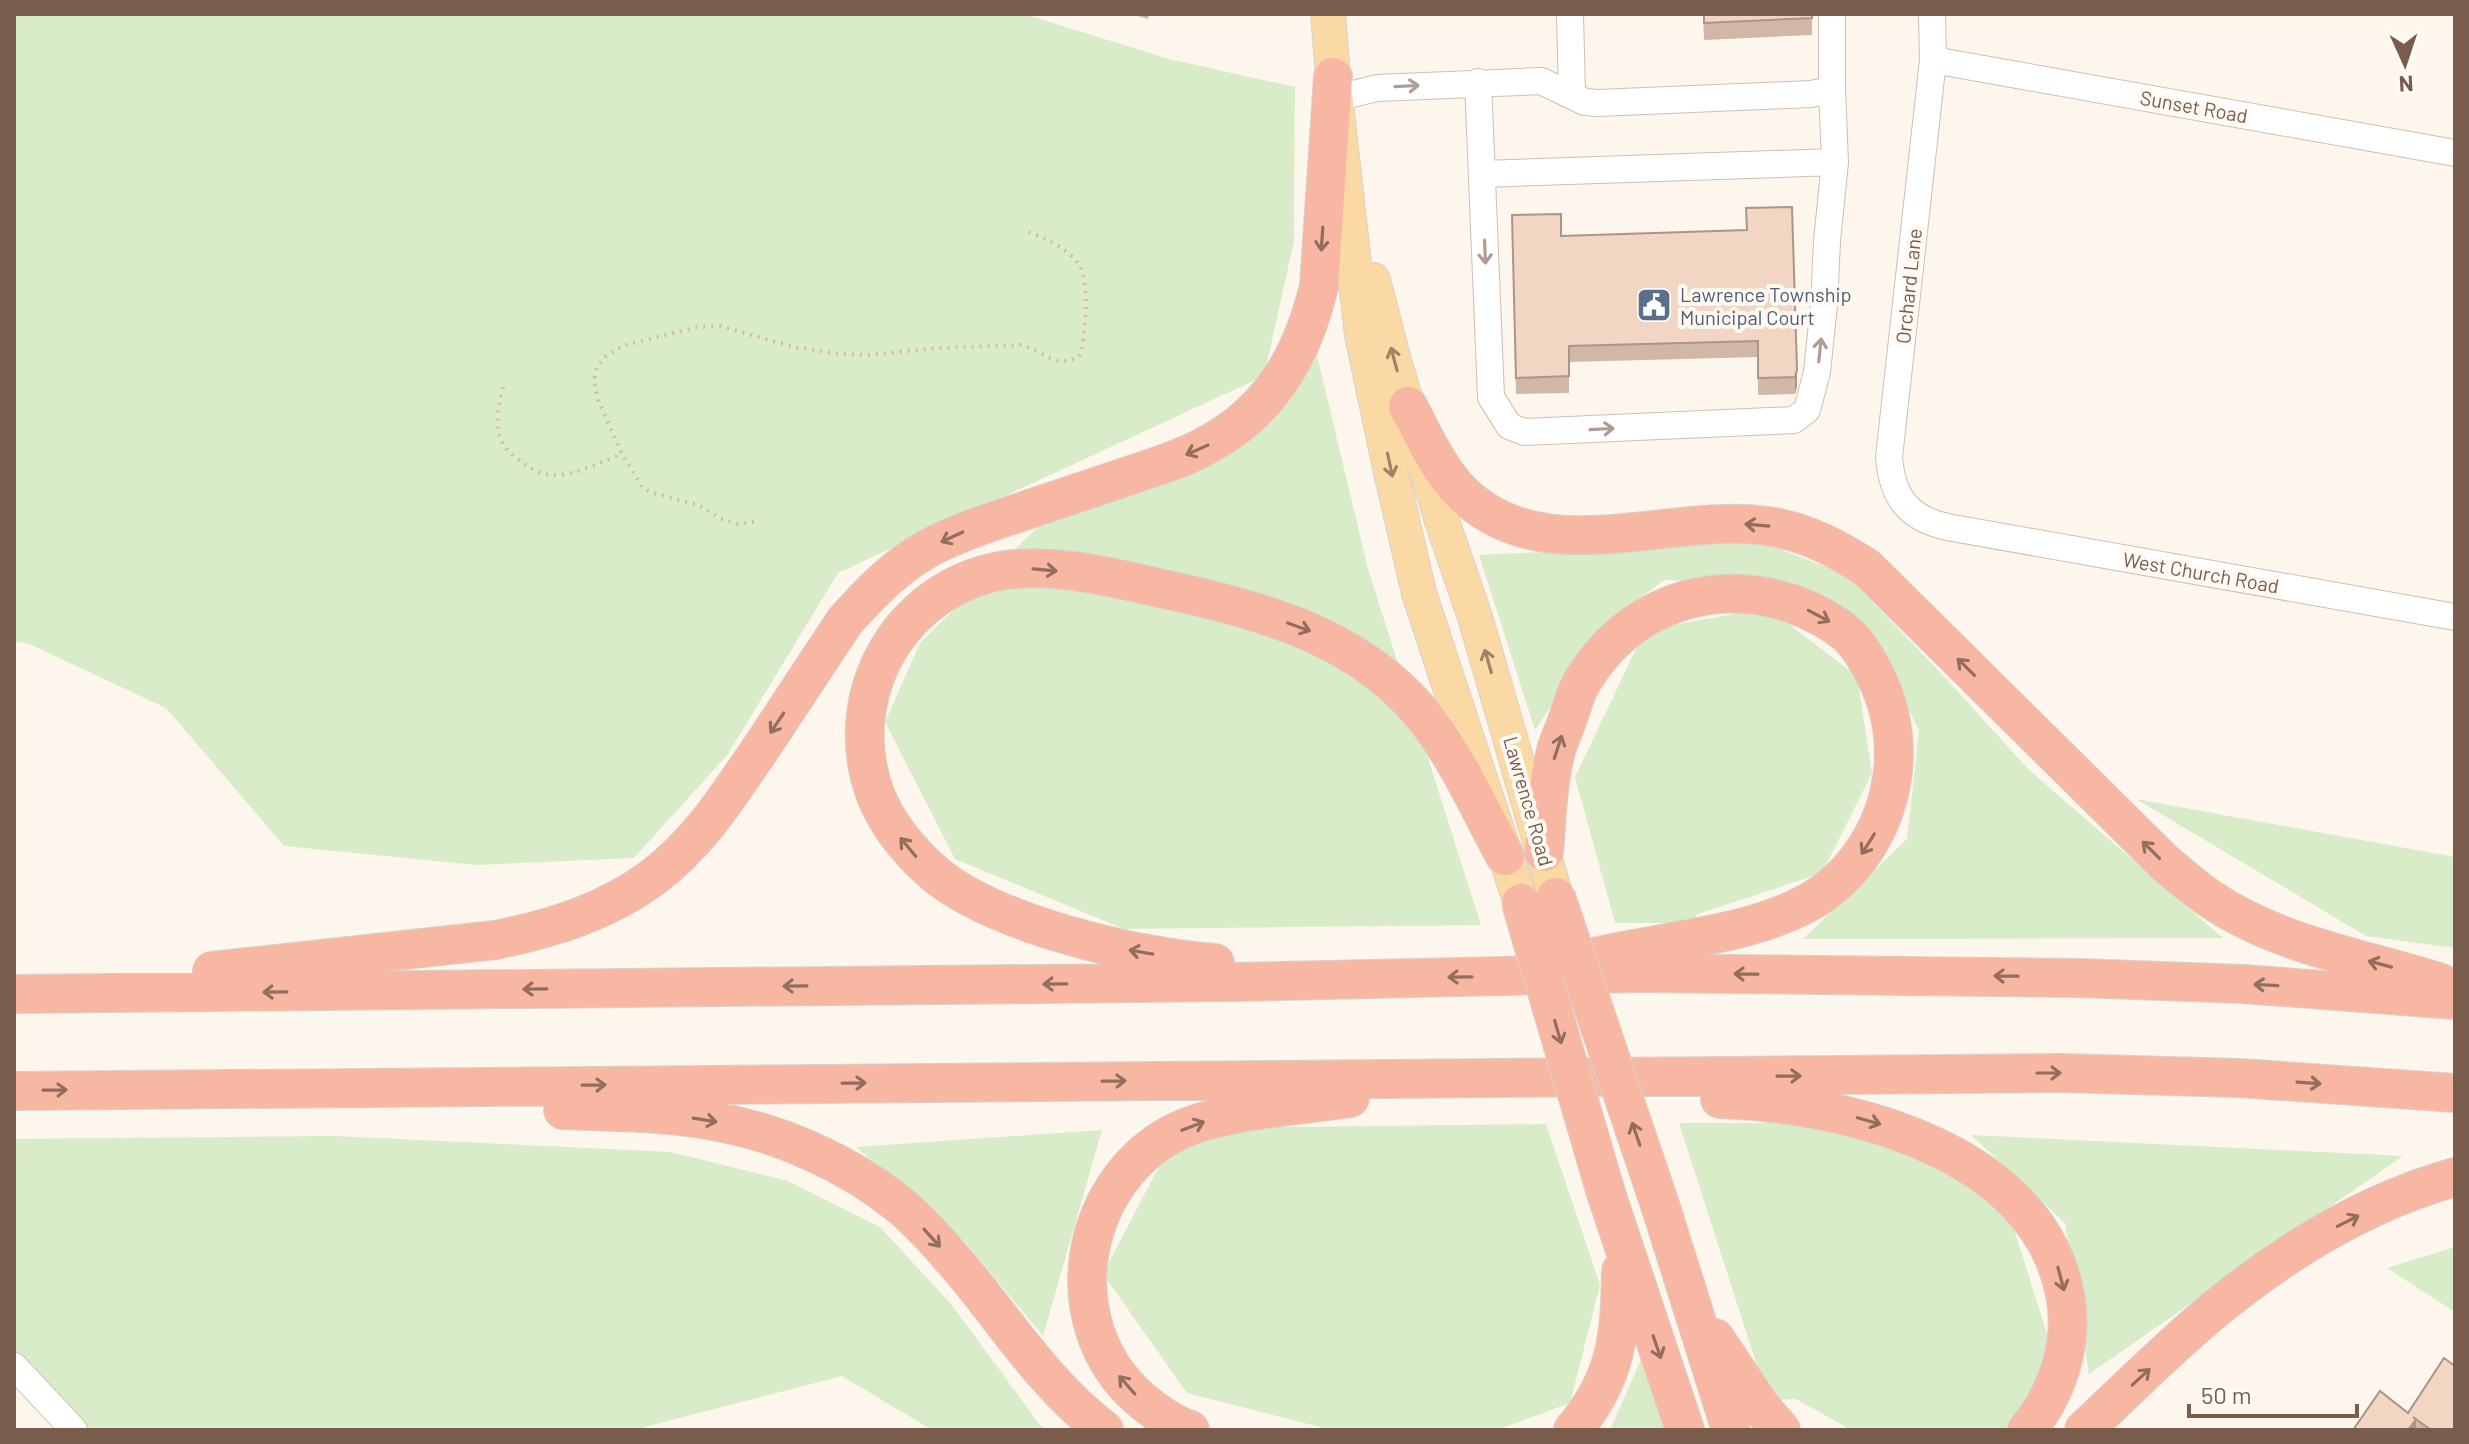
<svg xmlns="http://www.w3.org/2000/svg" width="2469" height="1444" font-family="Barlow,sans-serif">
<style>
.green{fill:#d8ecc9}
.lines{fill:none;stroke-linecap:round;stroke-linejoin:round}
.minor-casing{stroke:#d1beb0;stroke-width:28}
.major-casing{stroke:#dad1cd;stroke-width:36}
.highway-casing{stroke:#dad1cd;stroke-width:40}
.path{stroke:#d9b8a5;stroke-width:4;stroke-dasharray:2 6;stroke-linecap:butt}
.minor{stroke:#fff;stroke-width:26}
.major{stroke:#fbd9a5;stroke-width:34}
.highway{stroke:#f7b7a3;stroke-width:38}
.highway-bridge-casing{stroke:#dad1cd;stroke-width:40;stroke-linecap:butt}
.highway-bridge{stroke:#f7b7a3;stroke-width:38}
.wall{fill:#d1b7a8}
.shaded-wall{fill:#aa9588}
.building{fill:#f3d5c3;stroke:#aa9588;stroke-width:2}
.oneway{stroke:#af9d94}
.oneway2{stroke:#936e5e}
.oneway3{stroke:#a18267}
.labels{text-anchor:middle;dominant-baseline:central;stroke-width:8;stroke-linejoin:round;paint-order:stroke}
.street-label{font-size:20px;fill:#7a5c4d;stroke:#fffaf3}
.service-label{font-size:20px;fill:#4e5e75;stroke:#fffaf3;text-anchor:start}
</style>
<rect width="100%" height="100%" fill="#fdf6ec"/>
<path class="green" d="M14,14h1010l145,45 126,28 -1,154 -30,135 -426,197 -110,181 -94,104 -157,7 -193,-19 -118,-138 -139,-65 -13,-1z
M1315,347l53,222 113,356 -357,4 -169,-70 -70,-137 35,-79 131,-129 188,-72z
M1761,542l84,32 95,98 89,98 194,168 -420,1 104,-100 12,-109 -53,-103 -78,-43 -124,-4 -59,45 -70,105 -56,-175z
M1768,608l89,68 15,97 -50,100 -127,42 5,8h-85l-40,-146 70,-147z
M2136,799l319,58v91l-89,-12z
M1679,1123h178l5,7 145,77 47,149 -46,74h-157l-55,-31 -28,1z
M1546,1124l54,161 -30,118 -73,27h-165l-145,-37 -84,-119 65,-125 32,-21z
M1102,1130l-59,206 -77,-93 -110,-96z
M1971,1135l432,21 -314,218 -24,-151z
M334,1136l337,16 117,29 92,46 71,77 89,121 7,5h-115l-90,-54 -209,54h-548l-71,-76v-215z
M2455,1247v65l-68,-44z
M1643,1355l26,75h-59z"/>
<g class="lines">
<g class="minor-casing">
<path id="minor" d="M1570,14l2,80
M1932,14l1,46 -44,397c3,40 19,61 58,70l508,90
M1933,60l522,93
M1478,82l13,315 18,29 15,6 270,-12 13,-10 10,-38 7,-67 3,-64 8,-79 -3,-72v-76
M1337,98l40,-10 164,-7 44,21 13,1 213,-9 21,-4
M1482,174l353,-12
M14,1366l60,64"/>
</g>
<g class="major-casing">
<path id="major" d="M1328,14l5,63 29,258 29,137 28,121 102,310
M1373,280l21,81 48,160 33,96 81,280"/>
</g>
<g class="highway-casing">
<path id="highway" d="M1408,406c15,28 28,59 50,83 84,88 212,20 315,38 35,6 65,22 94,41l298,295c14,12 28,24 44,35 68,47 154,60 232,85
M1544,852c3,-32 3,-66 11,-97 2,-11 8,-22 12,-34 5,-13 8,-28 15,-39 44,-75 127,-105 208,-79 20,7 42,18 58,32 13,12 22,30 30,46 34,73 12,162 -53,211 -59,43 -160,48 -231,65
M1215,963c-77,-5 -220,-39 -280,-89 -24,-21 -47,-48 -59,-78 -36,-94 17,-198 114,-223 56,-14 128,6 183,18 97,21 195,50 257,133 30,40 51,88 75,132
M212,971l283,-31c56,-11 111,-28 157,-62 48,-36 76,-82 109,-130 28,-42 56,-85 84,-127 25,-28 50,-54 82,-72 27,-15 56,-24 85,-34 39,-13 77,-26 116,-39 26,-9 55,-17 79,-31 64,-34 96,-91 112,-159l14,-209
M14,994l1220,-12 404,-9 441,5 164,6 212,16
M14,1091l2048,-18 177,5 216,15
M1720,1099c128,4 322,52 346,201 7,46 -9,94 -39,130
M563,1110c48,2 97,2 145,10 68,11 139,42 193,86 25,21 49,50 70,75 42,52 79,108 133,149
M1606,1193l79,237
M1661,1208l70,222
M1715,1338l46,69 20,23
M1190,1430c-20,-7 -36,-19 -51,-32 -83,-73 -62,-212 33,-264 45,-24 126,-28 178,-36
M1573,1430c44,-52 47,-94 48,-159
M2084,1430c44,-41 88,-86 135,-124 69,-56 150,-105 236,-129"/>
</g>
<path class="path" d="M503,387c-8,34 -12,55 20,76 10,7 21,13 34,12 22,-1 44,-13 65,-21
M754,522l-16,2 -16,-5 -24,-14 -45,-12 -10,-5 -21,-34 -24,-54 -4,-20 3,-13 8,-10 17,-11 75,-19 23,-1 74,21 46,7 27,1 71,-7 83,-3c23,6 34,24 58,12 7,-17 11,-77 0,-92 -11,-17 -35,-27 -52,-34"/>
<use href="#minor" class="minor"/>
<use href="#major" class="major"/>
<use href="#highway" class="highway"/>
<g class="highway-bridge-casing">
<path id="highway-bridge" d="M1556,897l105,311
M1521,903l85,290"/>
</g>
<use href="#highway-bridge" class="highway-bridge"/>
</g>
<path class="wall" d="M1131,14h18l-1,5z
M1703,14h109v21l-108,5z
M1792,207l5,179 -2,8 -37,1v-38l-189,5v31l-53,1 -4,-179 49,21 186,-6z
M2408,1413l47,17h-102z"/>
<path class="shaded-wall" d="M1797,370v16l-2,8v-17z
M2416,1419v11h-8z"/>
<path class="building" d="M1704,14h108v4l-108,5z
M1792,207l5,163 -2,7 -37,1v-37l-189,5v30l-53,2 -4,-163 49,-1v22l186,-6 -1,-22z
M2444,1358l11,8v64h-24l-18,-13 3,2 -8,11h-55l27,-39 28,22z"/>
<defs><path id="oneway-shaft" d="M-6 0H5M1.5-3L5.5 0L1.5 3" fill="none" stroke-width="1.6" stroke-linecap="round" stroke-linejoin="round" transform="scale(2)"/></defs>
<g class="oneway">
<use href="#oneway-shaft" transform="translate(1407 86) rotate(-3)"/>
<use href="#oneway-shaft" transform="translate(1485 252) rotate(88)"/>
<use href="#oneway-shaft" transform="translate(1820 350) rotate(-84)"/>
<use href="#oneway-shaft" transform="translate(1602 429) rotate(-3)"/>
</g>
<g class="oneway2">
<use href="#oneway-shaft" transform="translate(1322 239) rotate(94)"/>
<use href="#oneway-shaft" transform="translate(1197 450) rotate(156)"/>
<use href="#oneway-shaft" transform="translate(1757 525) rotate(-175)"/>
<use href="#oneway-shaft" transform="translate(952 537) rotate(155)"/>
<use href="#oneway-shaft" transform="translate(1045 570) rotate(5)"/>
<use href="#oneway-shaft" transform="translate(1819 616) rotate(28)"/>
<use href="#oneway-shaft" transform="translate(1299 627) rotate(20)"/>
<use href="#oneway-shaft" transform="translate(1966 667) rotate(-135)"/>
<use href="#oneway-shaft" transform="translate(777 723) rotate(124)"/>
<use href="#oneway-shaft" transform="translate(1558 747) rotate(-72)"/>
<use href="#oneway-shaft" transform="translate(1868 844) rotate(122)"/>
<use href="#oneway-shaft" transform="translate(908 847) rotate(-130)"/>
<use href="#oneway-shaft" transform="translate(2151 850) rotate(-135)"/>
<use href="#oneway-shaft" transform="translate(1141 952) rotate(-170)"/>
<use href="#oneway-shaft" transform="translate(2380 964) rotate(-165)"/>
<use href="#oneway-shaft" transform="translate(1746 974) rotate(-179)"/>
<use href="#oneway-shaft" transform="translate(2006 976) rotate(-179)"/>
<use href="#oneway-shaft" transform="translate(1460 977) rotate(179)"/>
<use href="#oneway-shaft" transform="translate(1055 984) rotate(179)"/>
<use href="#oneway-shaft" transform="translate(2266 985) rotate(-177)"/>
<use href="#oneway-shaft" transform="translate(795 986) rotate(179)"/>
<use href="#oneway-shaft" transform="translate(535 989) rotate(179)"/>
<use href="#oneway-shaft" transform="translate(275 992) rotate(179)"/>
<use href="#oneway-shaft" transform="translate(1558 1032) rotate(74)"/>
<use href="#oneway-shaft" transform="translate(2049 1073)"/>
<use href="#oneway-shaft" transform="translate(1789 1076) rotate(-1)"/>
<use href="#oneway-shaft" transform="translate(1114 1081) rotate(-1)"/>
<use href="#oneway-shaft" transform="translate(854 1083) rotate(-1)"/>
<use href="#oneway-shaft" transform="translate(2309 1083) rotate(4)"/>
<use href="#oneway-shaft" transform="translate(594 1085) rotate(-1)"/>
<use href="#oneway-shaft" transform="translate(55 1090) rotate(-1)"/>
<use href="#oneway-shaft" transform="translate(705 1120) rotate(9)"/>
<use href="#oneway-shaft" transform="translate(1869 1121) rotate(16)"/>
<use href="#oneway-shaft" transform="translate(1193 1126) rotate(-21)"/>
<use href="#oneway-shaft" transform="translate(1636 1134) rotate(-109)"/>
<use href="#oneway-shaft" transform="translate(2348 1221) rotate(-27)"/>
<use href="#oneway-shaft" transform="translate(932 1238) rotate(48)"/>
<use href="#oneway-shaft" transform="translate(2061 1279) rotate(75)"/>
<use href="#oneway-shaft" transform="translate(1657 1347) rotate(71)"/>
<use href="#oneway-shaft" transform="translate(2141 1377) rotate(-43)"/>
<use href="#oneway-shaft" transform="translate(1127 1385) rotate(-131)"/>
</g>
<g class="oneway3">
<use href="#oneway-shaft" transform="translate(1394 359) rotate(-105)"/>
<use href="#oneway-shaft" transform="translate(1390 465) rotate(78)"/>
<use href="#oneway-shaft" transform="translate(1488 661) rotate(-106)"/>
</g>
<defs>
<g id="civic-square" transform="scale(1.8)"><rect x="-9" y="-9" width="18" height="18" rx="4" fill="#5c6f8a" stroke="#fffaf3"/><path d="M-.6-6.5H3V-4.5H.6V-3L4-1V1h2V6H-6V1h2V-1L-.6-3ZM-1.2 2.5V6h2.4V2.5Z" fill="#fff"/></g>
</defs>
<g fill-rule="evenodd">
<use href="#civic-square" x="1654" y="305"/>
</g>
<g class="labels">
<g class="street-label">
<text transform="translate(2194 106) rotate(10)">Sunset Road</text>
<text transform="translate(1908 286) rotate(-84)">Orchard Lane</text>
<text transform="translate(2201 572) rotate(10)">West Church Road</text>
<text transform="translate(1529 801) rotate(74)">Lawrence Road</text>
</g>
<g class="service-label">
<text x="1680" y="294">Lawrence Township<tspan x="1680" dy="23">Municipal Court</tspan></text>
</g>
</g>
<rect width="2469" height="1444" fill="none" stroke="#7a5c4d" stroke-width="32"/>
<g transform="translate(2405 64) rotate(177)" stroke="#fffaf3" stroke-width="6" paint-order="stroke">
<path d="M0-6L14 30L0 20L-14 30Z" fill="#7a5c4d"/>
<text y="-12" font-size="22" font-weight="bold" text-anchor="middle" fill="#7a5c4d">N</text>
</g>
<path d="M2189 1404v12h168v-12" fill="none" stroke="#7a5c4d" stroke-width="4"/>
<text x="2201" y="1404" font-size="24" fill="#7a5c4d" stroke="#fffaf3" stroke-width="6" paint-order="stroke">50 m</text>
</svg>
